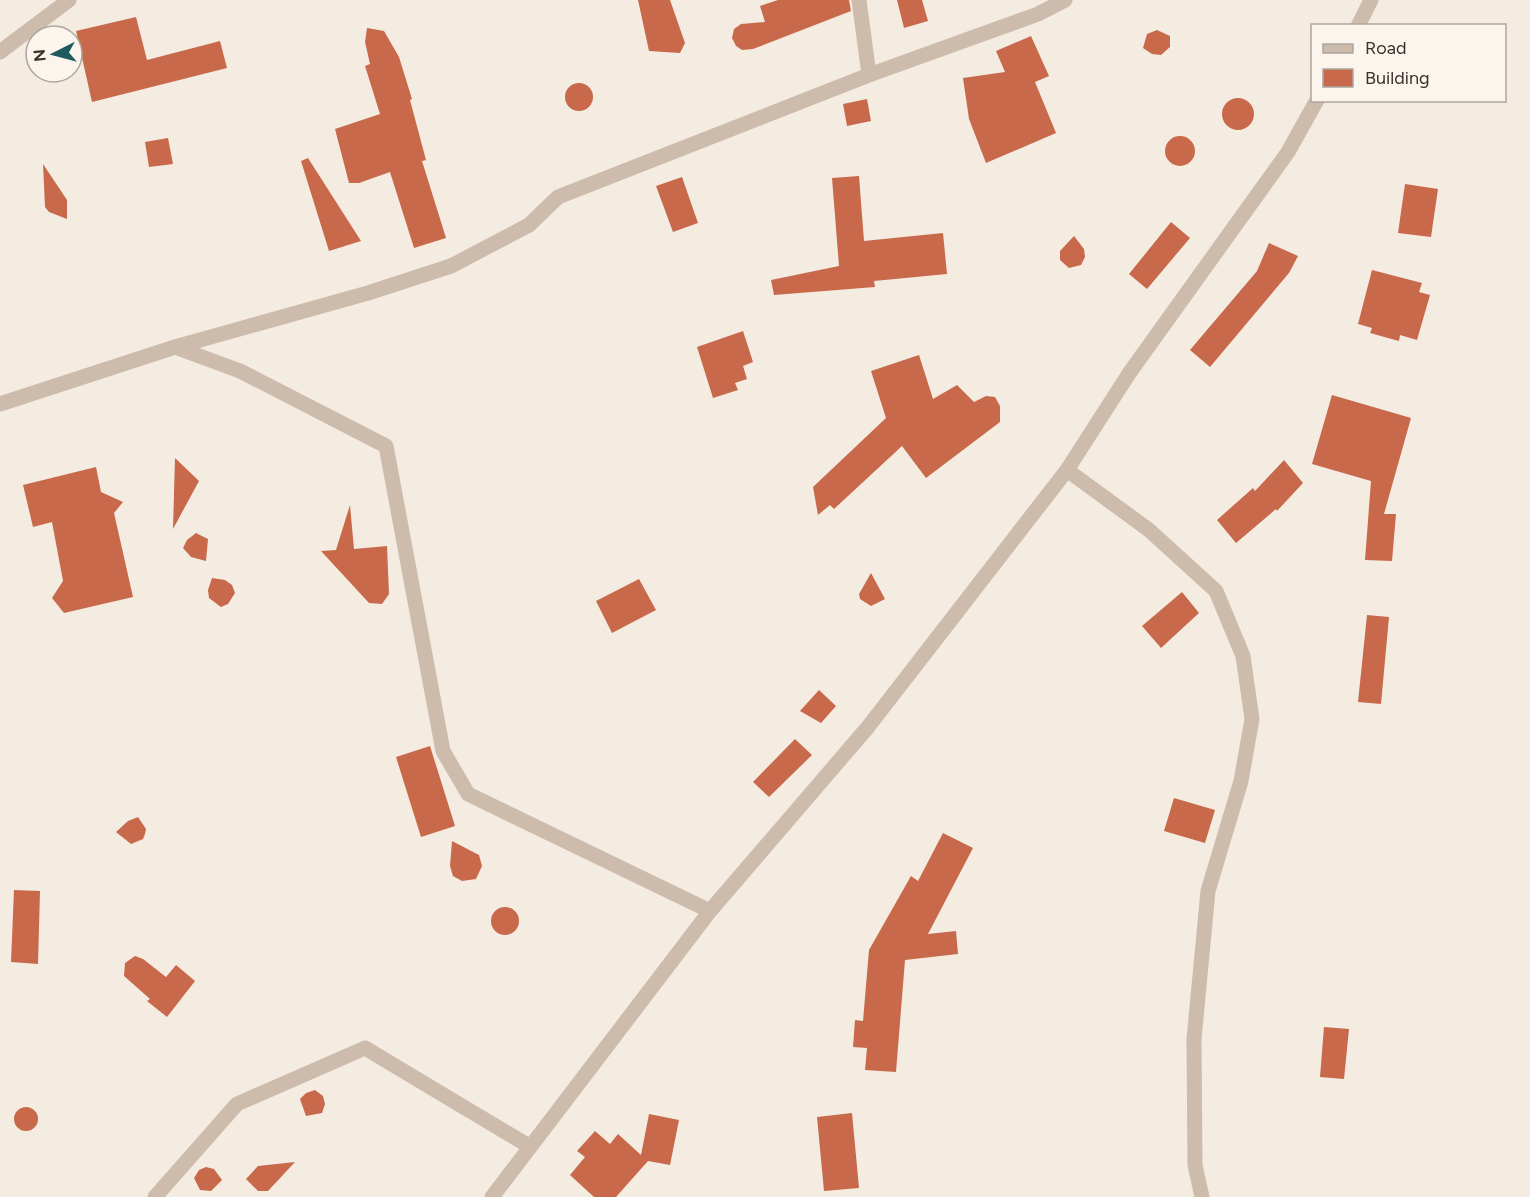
<svg xmlns="http://www.w3.org/2000/svg" width="1530" height="1197" font-family="Figtree,sans-serif">
<style>
.building{fill:#c8694b}
.lines{fill:none;stroke-linecap:round;stroke-linejoin:round}
.minor{stroke:#cdbbac;stroke-width:15}
.tertiary{stroke:#cdbbac;stroke-width:15}
</style>
<rect width="100%" height="100%" fill="#f4ebe1"/>
<path class="building" d="M638,0h32l15,43 -5,10 -31,-2z
M778,0h71l2,11 -98,38 -11,1 -6,-4 -4,-8 2,-9 7,-5 24,-2 -5,-16z
M897,0h25l6,21 -24,7z
M136,17l11,43 73,-19 7,27 -135,34 -16,-71z
M367,28l17,3 15,26 13,42 -2,1 16,60 -4,1 24,77 -32,10 -24,-76 -31,11h-10l-14,-54 45,-15 -15,-48 5,-2 -5,-22z
M1157,30l13,6v11l-9,8 -9,-1 -9,-6 4,-14z
M1031,36l18,40 -14,6 21,51 -70,30 -17,-44 -6,-41 42,-6 -9,-21z
M565 97a14 14 0 1 1 28 0a14 14 0 1 1-28 0Z
M1222 114a16 16 0 1 1 32 0a16 16 0 1 1-32 0Z
M867,99l4,22 -24,5 -4,-22z
M1165 151a15 15 0 1 1 30 0a15 15 0 1 1-30 0Z
M168,138l5,26 -24,3 -4,-25z
M308,158l53,83 -32,10 -28,-90z
M43,164l24,36v19l-18,-7 -4,-5z
M859,176l5,65 79,-8 4,41 -73,7 1,6 -101,8 -3,-15 68,-14 -7,-88z
M682,177l16,46 -25,9 -17,-46z
M1405,184l33,5 -7,48 -33,-4z
M1171,222l19,16 -43,51 -18,-15z
M1074,236l10,13 1,8 -4,8 -12,3 -9,-8v-9z
M1269,243l29,13 -9,17 -79,94 -20,-17 67,-79z
M1372,270l50,13 -3,9 11,3 -13,45 -17,-5 -1,6 -29,-8 2,-5 -14,-4z
M743,331l10,31 -10,4 4,13 -12,4 3,7 -25,8 -16,-51z
M919,355l14,44 24,-14 17,17 12,-6 9,1 5,9v16l-74,56 -24,-32 -68,63 -4,-4 -12,10 -5,-28 73,-69 -15,-47z
M1332,395l79,23 -27,96h12l-4,47 -27,-1 6,-79 -59,-17z
M175,458l24,23 -26,48z
M1284,460l19,23 -26,28 -1,-2 -40,34 -19,-23 36,-32 2,3z
M96,467l5,25 22,10 -9,11 19,84 -69,16 -12,-15 11,-17 -11,-59 -19,5 -10,-42z
M350,505l4,44 33,-3 2,48 -7,10 -13,-1 -48,-52 15,-1z
M196,533l12,6 -2,22 -15,-4 -8,-9 4,-8z
M871,573l14,26 -14,7 -11,-7 -1,-5z
M212,578l13,2 7,5 3,8 -7,11 -7,3 -12,-9 -1,-8z
M639,579l17,31 -44,23 -16,-32z
M1182,592l17,21 -38,35 -19,-22z
M1367,615l22,2 -8,87 -23,-2z
M819,690l17,16 -15,17 -21,-12z
M795,739l17,16 -43,42 -16,-15z
M430,746l25,80 -34,11 -25,-80z
M1174,798l41,12 -10,33 -41,-12z
M138,817l8,12 -1,5 -2,5 -12,5 -15,-12 12,-11z
M943,833l30,15 -45,86 28,-3 2,23 -53,6 -9,112 -31,-2 2,-22 -14,-1 2,-27 8,1 6,-71 42,-74 7,5z
M452,841l27,14 3,11 -6,13 -14,2 -9,-5 -3,-10z
M14,890l26,1 -2,73 -27,-2z
M491 921a14 14 0 1 1 28 0a14 14 0 1 1-28 0Z
M135,956l8,3 23,18 10,-12 19,16 -28,36 -20,-16 3,-2 -26,-23 1,-13z
M1324,1027l25,2 -5,50 -24,-2z
M315,1090l8,6 2,8 -3,9 -16,3 -6,-17 6,-6z
M14 1119a12 12 0 1 1 24 0a12 12 0 1 1-24 0Z
M852,1113l7,75 -35,3 -7,-74z
M649,1114l30,6 -9,45 -22,-4 -32,36h-22l-24,-22 15,-18 -8,-6 18,-20 15,13 8,-10 23,21z
M295,1162l-27,29h-10l-12,-12 12,-13z
M206,1167l8,2 8,11 -11,11 -11,-1 -6,-12 5,-8z"/>
<g class="lines">
<path class="minor" d="M859,0l10,75
M1358,26l13,-26
M175,347l65,24 146,75 57,305 25,43 242,117
M0,404l175,-57 193,-54 83,-27 78,-41 29,-28 311,-122 169,-61 27,-14
M1067,470l82,60 67,61 27,65 9,63 -11,62 -33,110 -14,148 1,126 7,32
M155,1197l82,-93 128,-56 164,98
M492,1197l218,-286 158,-184 199,-257 63,-98 158,-220 29,-52"/>
<path class="tertiary" d="M0,52l69,-52"/>
</g>
<rect x="1311" y="24" width="195" height="78" fill="#fbf5ee" stroke="#aea6a0" stroke-width="1.5"/>
<rect x="1323" y="44" width="30" height="9" fill="#cdbbac" stroke="#aea6a0" stroke-width="1.5"/>
<text x="1365" y="54" font-size="18" fill="#3b302b">Road</text>
<rect x="1323" y="69" width="30" height="18" fill="#c8694b" stroke="#aea6a0" stroke-width="1.5"/>
<text x="1365" y="84" font-size="18" fill="#3b302b">Building</text>
<g transform="translate(54 54) rotate(264)"><circle r="28" fill="#fbf5ee" stroke="#aea6a0" stroke-width="1.5"/>
<path d="M0-4.5L10 22L0 15L-10 22Z" fill="#1f5a5e"/>
<text y="-9" font-size="16" font-weight="bold" text-anchor="middle" fill="#3b302b">N</text>
</g>
</svg>
